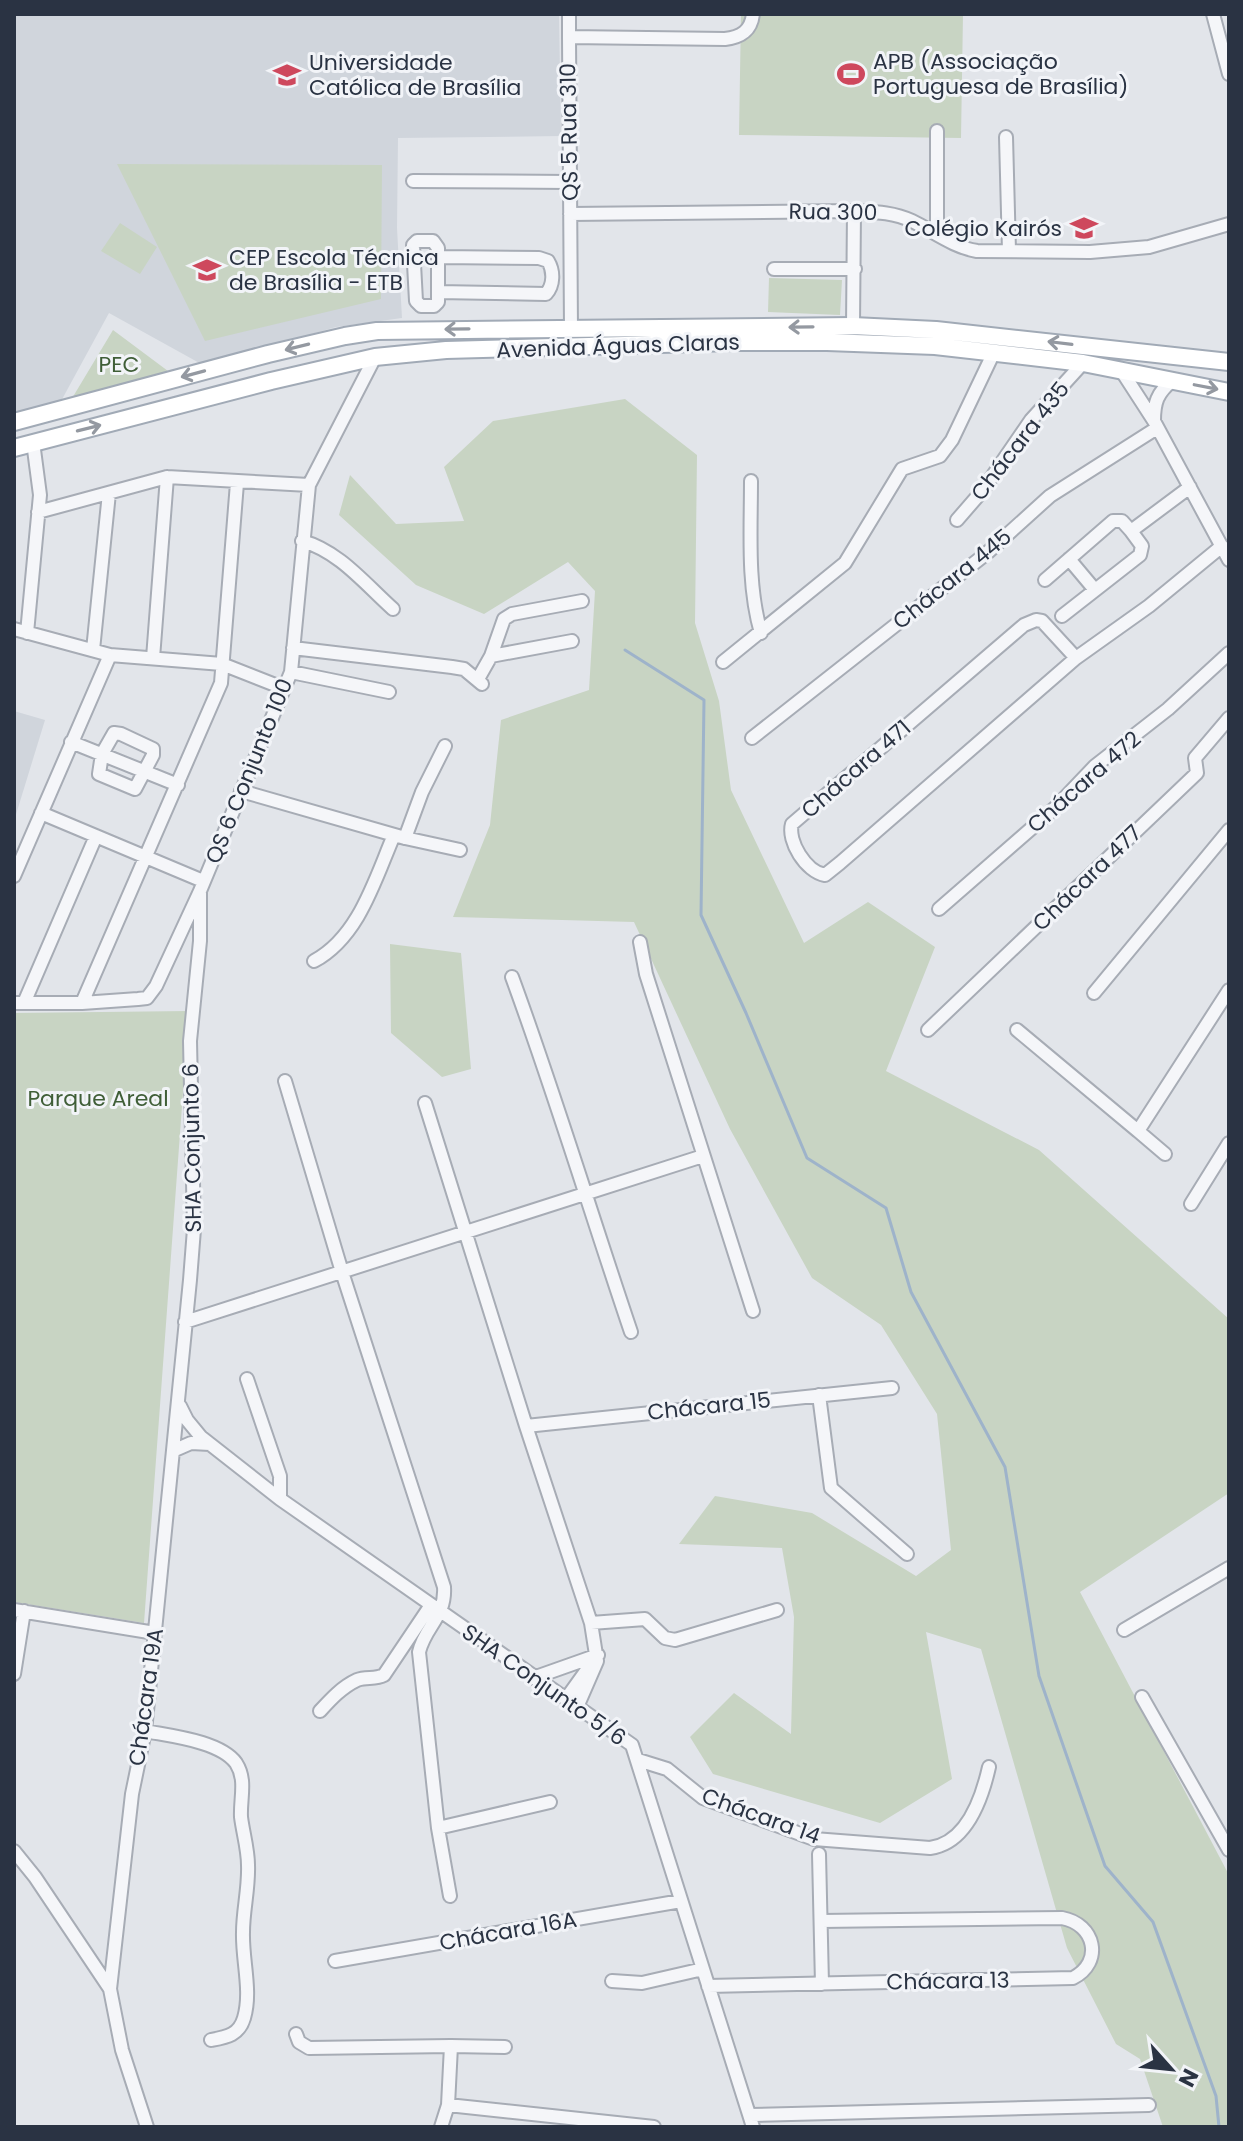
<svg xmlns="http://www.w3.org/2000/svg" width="1243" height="2141" font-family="Poppins,sans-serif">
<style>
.built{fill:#d0d5dc}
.green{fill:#c8d4c3}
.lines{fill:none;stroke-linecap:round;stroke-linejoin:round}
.stream{stroke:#9eb3ca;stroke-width:3}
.minor-casing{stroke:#a7acb5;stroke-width:16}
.major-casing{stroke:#a1aab6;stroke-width:20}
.minor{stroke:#f5f6f9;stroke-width:12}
.major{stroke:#fff;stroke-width:16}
.oneway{stroke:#9499a1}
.labels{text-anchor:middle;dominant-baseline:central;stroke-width:6;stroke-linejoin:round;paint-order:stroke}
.poi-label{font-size:22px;fill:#2a3343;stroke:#f2f4f8;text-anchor:start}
.street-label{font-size:22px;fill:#2a3343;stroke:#f2f4f8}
.park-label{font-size:22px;fill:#3f5e37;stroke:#f2f4f8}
</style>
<rect width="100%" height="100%" fill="#e2e5ea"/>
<path class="built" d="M14,14h545l2,122 -163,2 -1,90 5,90 -66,9 -133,38 -94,-52 -49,90 -46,11z
M14,711l31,9 -31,101z"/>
<path class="green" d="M741,14h222l-2,124 -222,-3z
M117,164l265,1 -1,134 -176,42z
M120,223l37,24 -17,27 -39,-23z
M769,278l73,2 -2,35 -72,-3z
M113,330l59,44 -101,26z
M625,399l72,56 -2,168 24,78 12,89 73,153 64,-41 67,45 -49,124 153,79 190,169v174l-149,99 149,283v252h-66l-23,-68 -24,-15 -49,-96 -86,-299 -55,-17 26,147 -72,44 -167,-49 -23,-37 44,-44 57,41 3,-117 -12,-69 -103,-4 36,-48 97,17 104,63 35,-26 -14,-136 -56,-89 -69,-47 -82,-149 -96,-207 -181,-5 37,-92 11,-105 88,-30 6,-99 -27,-29 -84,52 -68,-29 -77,-70 11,-40 46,49 68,-3 -20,-54 49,-46z
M390,944l71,9 10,116 -29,8 -51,-44z
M189,1011l-45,612 -130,-21v-589z"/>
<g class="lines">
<path class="stream" d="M625,650l79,50 -3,215 45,98 61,145 79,50 25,84 94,175 34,209 66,190 48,56 63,174 3,31"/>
<g class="minor-casing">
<path id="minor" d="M569,14v23
M1213,14l16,60
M1006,137l3,114
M413,181l157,1
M570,214l284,-3c20,1 39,1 58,10 21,10 41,26 65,30l113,1 59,-5 80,-23
M937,234v-103
M417,241h16l5,7v54l-4,4h-13l-5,-5 -3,-56z
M774,269h81
M438,292l108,2c8,-9 8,-23 2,-33l-9,-3 -100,-1
M853,326l1,-115
M571,329l-2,-292 156,2c16,-2 26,-8 28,-25
M1121,370l33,51 75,139
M1154,421c0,-18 3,-28 18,-40
M751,481c0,50 -4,104 10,152
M38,512l129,-35 142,8
M957,520l26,-30 48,-70 52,-57
M302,541c37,10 63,43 91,68
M1069,559l26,31
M1045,580l68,-59h9l9,10
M1062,616l78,-61 2,-9 -11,-15 59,-44
M14,629l96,26 -96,221
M27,633l13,-138 -7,-53
M293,648l159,19 12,2 18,15
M93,650l16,-157
M110,655l112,9 61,24
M491,656l81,-15
M153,658l14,-181
M1076,658l-34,-37 -6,-1 -12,5 -232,199c-5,17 14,48 33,51l15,-12 236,-205 73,-52 73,-60
M723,662l122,-99 57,-94 38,-13 12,-16 42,-88
M291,672l98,20
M478,679l13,-23 13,-37 8,-5 70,-13
M114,733l7,1 32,15v6l-18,34 -36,-15 3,-20z
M752,738l235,-185 63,-57 107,-68
M71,742l107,43
M241,791l164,47 55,12
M41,813l162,68
M405,838l17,-46 23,-46
M939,909l117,-102 39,-41 73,-57 61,-56
M640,942l6,32 107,337
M314,961c45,-24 61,-82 80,-126
M512,977c43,117 79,237 119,355
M1094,993l135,-163
M14,1003h68l56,-4 9,-1 9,-12 44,-95 91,-219 18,-187 66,-128
M24,1003l72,-167
M82,1003l139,-320 16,-200
M928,1030l269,-257 -2,-15 34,-40
M1017,1030l121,101 91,-141
M285,1081l57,191 102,315c2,30 -19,39 -25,65l19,176 12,68
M425,1103l101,323 65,197 6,38 -20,46
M1138,1131l27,23
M1191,1204l38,-61
M185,1322l518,-166
M247,1379l33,97v23
M819,1395l12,93 76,66
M180,1406l7,14 14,17 79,62 352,246 121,382
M526,1426l366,-38
M175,1450l16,-7 19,1
M14,1610l141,23
M591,1623l54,-4 20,19 10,2 102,-30
M1124,1630l105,-62
M14,1674l10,-63
M533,1678l65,-23
M1142,1697l87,153
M566,1699l23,-32
M320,1711c11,-12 22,-24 37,-31 9,-4 18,0 27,-5l47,-70
M145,1731c25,5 75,10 91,32 11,17 4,35 5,54 2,16 7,32 7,48 1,23 -5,45 -5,67 -1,28 9,59 1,86 -5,17 -17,19 -33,22
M638,1760l29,9 36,29 111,41 116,9c37,-5 52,-50 59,-81
M438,1828l112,-26
M14,1851l21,26 75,112
M819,1854l3,130
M335,1961l346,-60
M612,1981l30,2 61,-14
M708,1986l365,-8c31,-16 22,-54 -11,-60l-241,3
M296,2034l3,8 10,6 142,-2
M448,2105l3,-59 54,1
M750,2115l399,-10
M147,2127l-25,-77 -12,-61 22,-195 13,-63 45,-451 4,-51 -4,-188 10,-100v-50
M441,2127l7,-22 206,22"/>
</g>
<g class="major-casing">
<path id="major" d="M14,422l254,-68 77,-18 32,-5 476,-5 83,4 293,32
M14,448l257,-67 104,-24 71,-7 287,-8h94l108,4 148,17 146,29"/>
</g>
<use href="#minor" class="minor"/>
<use href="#major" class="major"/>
</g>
<defs><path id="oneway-shaft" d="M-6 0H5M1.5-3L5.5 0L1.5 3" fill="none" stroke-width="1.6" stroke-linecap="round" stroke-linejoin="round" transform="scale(2)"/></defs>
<g class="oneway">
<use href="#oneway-shaft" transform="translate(801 327) rotate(179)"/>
<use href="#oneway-shaft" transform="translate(457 329) rotate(179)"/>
<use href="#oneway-shaft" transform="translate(1060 343) rotate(-173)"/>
<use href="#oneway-shaft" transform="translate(297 347) rotate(166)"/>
<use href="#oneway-shaft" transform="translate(193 374) rotate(165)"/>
<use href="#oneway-shaft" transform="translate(1206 387) rotate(11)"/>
<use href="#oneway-shaft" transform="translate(89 428) rotate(-14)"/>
</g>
<defs>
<g id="stadium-bare" transform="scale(2.16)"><path d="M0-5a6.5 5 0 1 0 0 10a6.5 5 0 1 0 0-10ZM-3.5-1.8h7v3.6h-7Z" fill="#ce485d" stroke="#f2f4f8" stroke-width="2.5" paint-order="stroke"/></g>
<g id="university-bare" transform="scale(2.16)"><path d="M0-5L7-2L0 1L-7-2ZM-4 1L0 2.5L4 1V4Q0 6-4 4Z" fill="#ce485d" stroke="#f2f4f8" stroke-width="2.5" paint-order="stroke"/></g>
<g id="school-bare" transform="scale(2.16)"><path d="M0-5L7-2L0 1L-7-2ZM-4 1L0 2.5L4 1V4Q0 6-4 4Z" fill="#ce485d" stroke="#f2f4f8" stroke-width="2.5" paint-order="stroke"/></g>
</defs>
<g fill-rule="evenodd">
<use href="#stadium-bare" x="851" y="74"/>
<use href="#university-bare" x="287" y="75"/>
<use href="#school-bare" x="1084" y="228"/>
<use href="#university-bare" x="207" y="270"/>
</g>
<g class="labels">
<g class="poi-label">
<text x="873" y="61">APB (Associação<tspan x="873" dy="25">Portuguesa de Brasília)</tspan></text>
<text x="309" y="62">Universidade<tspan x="309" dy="25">Católica de Brasília</tspan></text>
<text x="1062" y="228" text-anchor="end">Colégio Kairós</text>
<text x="229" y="257">CEP Escola Técnica<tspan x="229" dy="25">de Brasília - ETB</tspan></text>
</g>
<g class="street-label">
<text transform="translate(569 132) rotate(-91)">QS 5 Rua 310</text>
<text transform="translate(833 212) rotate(1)">Rua 300</text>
<text transform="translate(618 346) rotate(-2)">Avenida Águas Claras</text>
<text transform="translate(1020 441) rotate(-52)">Chácara 435</text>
<text transform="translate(952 579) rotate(-39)">Chácara 445</text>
<text transform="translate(856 769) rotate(-41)">Chácara 471</text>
<text transform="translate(249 771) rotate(-68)">QS 6 Conjunto 100</text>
<text transform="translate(1084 782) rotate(-41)">Chácara 472</text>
<text transform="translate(1087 878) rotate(-44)">Chácara 477</text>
<text transform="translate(192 1148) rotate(-91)">SHA Conjunto 6</text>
<text transform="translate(709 1406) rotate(-6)">Chácara 15</text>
<text transform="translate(544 1685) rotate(35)">SHA Conjunto 5/6</text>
<text transform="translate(146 1697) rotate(-82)">Chácara 19A</text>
<text transform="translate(761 1816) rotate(20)">Chácara 14</text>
<text transform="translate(508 1931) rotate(-10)">Chácara 16A</text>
<text transform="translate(948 1981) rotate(-1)">Chácara 13</text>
</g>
<g class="park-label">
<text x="119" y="364">PEC</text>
<text x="98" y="1098">Parque Areal</text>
</g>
</g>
<rect width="1243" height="2141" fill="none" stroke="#2a3343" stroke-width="32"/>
<g transform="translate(1171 2069) rotate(117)" stroke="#f2f4f8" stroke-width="6" paint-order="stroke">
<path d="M0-6L14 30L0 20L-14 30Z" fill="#2a3343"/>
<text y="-12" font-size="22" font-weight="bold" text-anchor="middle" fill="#2a3343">N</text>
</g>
</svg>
